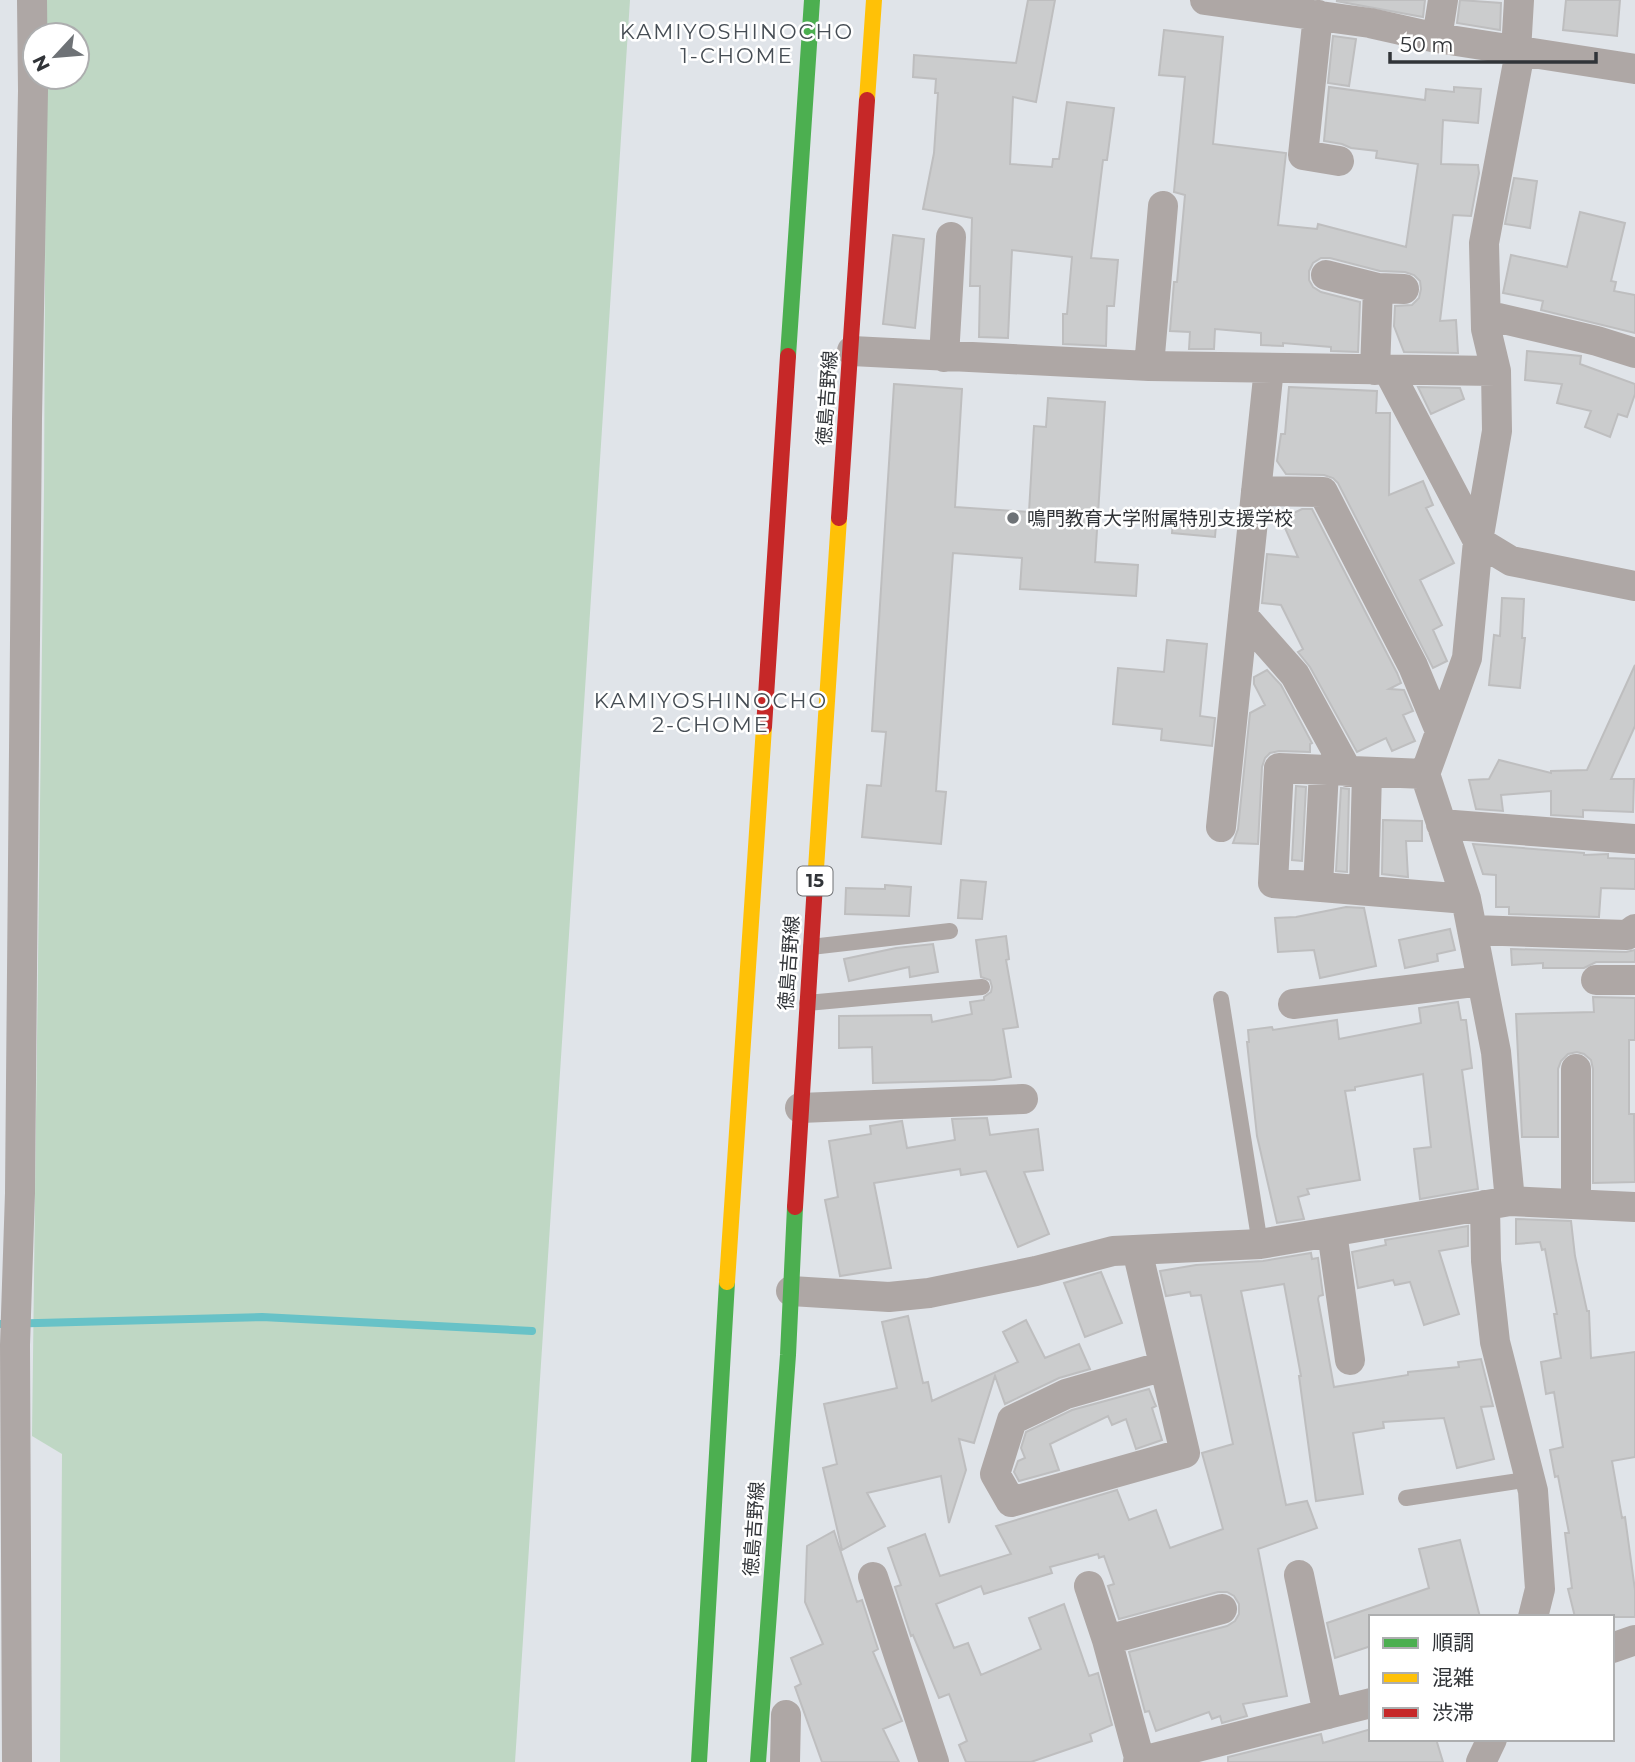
<svg xmlns="http://www.w3.org/2000/svg" width="1635" height="1762" font-family="Montserrat,'Noto Sans JP',sans-serif">
<style>
.green{fill:#bfd7c4}
.lines{fill:none;stroke-linecap:round;stroke-linejoin:round}
.stream{stroke:#68c2c7;stroke-width:8}
.building{fill:#cbcccd;stroke:#bebebf;stroke-width:2}
.lane{stroke:#aea7a5;stroke-width:16}
.street{stroke:#aea7a5;stroke-width:30}
.fast{stroke:#4caf50;stroke-width:16}
.slow{stroke:#ffc107;stroke-width:16}
.jam{stroke:#c62828;stroke-width:16}
.poi-dot{fill:#6e7276;stroke:#fff;stroke-width:2.5}
.labels{text-anchor:middle;dominant-baseline:central;stroke-width:5;stroke-linejoin:round;paint-order:stroke}
.shield{fill:#fff;stroke:#6f7174;stroke-width:2}
.shield-label{font-size:18px;font-weight:bold;fill:#313438}
.street-label{font-size:19px;fill:#313438;stroke:#fff}
.poi-label{font-size:19px;fill:#313438;stroke:#fff;text-anchor:start}
.neighbourhood-label{font-size:21px;letter-spacing:2px;fill:#464d54;stroke:#fff}
</style>
<rect width="100%" height="100%" fill="#e0e4e9"/>
<path class="green" d="M46,0h584l-115,1762h-455l2,-308 -30,-18 12,-947 2,-412h31v-42h-31z"/>
<g class="lines">
<path class="stream" d="M0,1324l262,-7 270,14"/>
</g>
<path class="building" d="M1028,0h27l-19,102 -23,-5 -3,67 42,3 1,-8h6l8,-57 47,6 -7,52h-4l-12,98 27,2 -4,46h-7l-1,40 -43,-2v-30h4l5,-57 -60,-7 -4,88 -29,-1 1,-51h-10l2,-68 -49,-9 11,-56 4,-60h-3l1,-14 -23,-2 1,-22 102,8z
M1360,0h65l-2,17 -87,-16z
M1460,0l41,3 -1,27 -43,-7z
M1566,0h54l-3,36 -54,-6z
M1164,30l59,7 -10,107 73,9 -8,72 39,4 1,-5 88,23 12,-83 -42,-6 1,-7 -26,-3 -9,-4 -18,-3 5,-54 96,13 1,-11 28,3v-5l27,2 -3,34 -35,-3 -2,44 37,1 1,8 -8,43 -18,-1 -13,106 16,-1 2,33 -54,-1 -10,-26 1,-20 17,-1 7,-7 2,-9 -1,-8 -6,-6 -9,-3 -25,-1 -50,-13h-9l-8,5 -4,8v9l4,7 8,5 39,10 -2,50 -27,-1v-4l-48,-4v3l-22,-1v-12l-46,-4 -1,20h-25l1,-17 -20,-1 4,-49h3l8,-87 -11,-3 11,-115 -26,-2z
M1333,36l23,3 -7,47 -21,-3z
M1514,178l23,3 -7,47 -25,-4z
M1580,212l45,11 -14,58 5,1 -2,9 21,4v38l-94,-23 2,-9 -40,-8 8,-38 56,12z
M893,235l31,4 -9,89 -32,-4z
M1527,351l54,5 -1,8 55,20v10l-8,23 -9,-3 -8,23 -25,-10 6,-16 -34,-8 5,-19 -37,-4z
M894,384l68,5 -7,118 74,5 5,-86 12,1 2,-29 57,4 -10,160 43,3 -2,31 -116,-7 2,-31 -69,-5 -17,238 10,1 -5,52 -79,-7 5,-52 14,1 5,-54 -14,-1z
M1289,387l88,4 -1,22h14l-1,82 34,-14 10,24 -7,3 28,55 -34,17 22,45 -9,5 14,31 -14,7 -95,-185 -5,-5 -9,-3 -38,-1 -9,-13 4,-27h4z
M1418,387l42,1 4,11 -33,15z
M1302,509h10l85,164 4,10 -12,6 15,1 9,21 -10,4 12,26 -23,10 -6,-13 -29,14 -47,-85 -12,-15 5,-3 -22,-44 -19,-2 5,-49 31,3 -17,-38z
M1174,510l43,3 -2,24 -43,-4z
M1502,598l22,1 -2,39h3l-5,50 -31,-3 5,-50 6,1z
M1167,640l40,4 -7,72 15,2 -3,28 -51,-6 1,-11 -49,-5 5,-56 46,4z
M1635,665v61l-24,53h23l-1,33 -50,-2v7l-32,-2v-24l-50,4 2,16 -27,-2 -7,-29 20,-1 10,-19 52,13v-2l36,-1z
M1267,670l14,15 31,58 -2,1v8l-31,-1 -9,2 -5,5 -3,9 -4,77 -25,-1 5,-14 12,-116 15,-8 -11,-21v-7z
M1296,786l10,1 -4,74 -10,-1z
M1341,788l8,1 -2,83 -11,-1z
M1383,820l39,1v20h-16l2,36 -26,-3z
M1473,844l111,9v2l24,-1v4l27,1v30l-34,-1 -2,29 -90,-3v-7h-13v-32l-13,-1z
M961,880l25,2 -4,37 -24,-1z
M885,885l26,2 -2,29 -64,-2 1,-26 39,1z
M1346,907l18,1 12,58 -56,12 -6,-28 -36,2 -3,-34 21,-1z
M1450,929l5,21 -18,4 1,7 -33,7 -6,-28z
M1006,936l3,23 -3,1 12,67 -15,2 8,48 -17,3 -121,3 -1,-36 -33,1v-32l92,-1 1,7 40,-8 -2,-12 14,-2v-3l7,-5 1,-5 -2,-7 -9,-3 -5,-37z
M933,944l5,28 -28,5 -1,-10 -60,14 -5,-22 52,-11z
M1511,949l115,3 9,-2v12h-39l-12,6h-41v-5l-31,2z
M1593,997l42,1v42h-6v74h5l1,68 -42,1v-114l-2,-9 -7,-6 -7,-2 -9,2 -7,7 -3,8v68h-36l-6,-123 78,-2z
M1458,1002l3,18h5l6,48 -10,2 16,119 -58,10 -6,-50 17,-2 -8,-73 -68,13v3l-10,1 15,89 -53,9 2,5 -11,3 6,22 -27,4 -20,-87 -10,-94h2l-1,-12 24,-3 1,3 64,-10 2,19 82,-16 -2,-15z
M987,1118l3,17 48,-6 5,41 -19,2 25,62 -31,13 -32,-76 -25,4 -1,-6 -86,14 17,85 -51,8 -15,-76 13,-3 -9,-56 42,-7 -1,-8 32,-5 5,27 48,-8 -3,-21z
M1516,1219l55,2 4,35 12,55h2l2,47 44,-6v105l-23,4 10,57 3,-1 10,73v27h-60l-7,-28 4,-1 -7,-55h4l-11,-57 -3,1 -5,-27 13,-3 -9,-55 -8,2 -5,-32 20,-4 -7,-44h3l-12,-65 -3,1 -2,-8 -24,2z
M1468,1226v20l-29,5 20,63 -35,11 -14,-43 -15,3 -2,-5 -35,8 -6,-36 34,-7 -1,-5z
M1311,1253l1,6 6,-1 5,37 -4,1 -1,3 16,88 74,-12v-3l51,-5 -1,-5 23,-3 12,47 -12,1 13,52 -37,9 -13,-50 -61,4 1,6 -31,5 10,61 -47,7 -17,-125h2l-17,-92 -43,7 45,214 21,-4 10,27 -59,21 29,147 -44,8 4,12 -25,7 -2,-7 -8,3 -3,-7 -53,19 -7,-20 -4,1 -16,-60 98,-26 8,-5 4,-7v-10l-5,-8 -7,-4h-9l-99,27 -11,-33 6,-2 -10,-28 -5,2 -1,-4 -48,13 2,6 -68,21 -3,-8 -45,18 18,44 14,-5 13,32 60,-26 -12,-31 35,-14 25,72 9,-3 14,52 -22,9 2,7 -61,21h-65l-7,-17 8,-4 -18,-47 -10,4 -26,-63 -2,1 -16,-49 6,-2 -13,-37 37,-14 15,42 71,-22 -15,-28 121,-36 12,30 27,-10 14,38 53,-19 -21,-76 31,-9 -32,-149 -10,1 -1,-4 -24,4 -6,-25 36,-6 67,-4z
M1101,1272l21,51 -37,14 -21,-54z
M908,1316l15,67 5,-1 4,19 86,-39 -15,-30 23,-12 19,38 34,-14 11,25 -31,9 -54,26 -10,-28 -21,67 -15,-4 7,31 -17,53 -8,-47 -74,17 18,33 -43,24 -19,-82 14,-4 -13,-60 73,-16 -15,-66z
M1149,1389l6,15 1,2 -4,2 10,32 -26,9 -10,-30 -14,6 -4,-9 -58,28 9,26 -40,11 -5,-9 4,-11 7,-3 -4,-10 5,-16 46,-22z
M834,1531l23,71 5,-2 16,49 -5,3 29,69 -19,8 16,33h-77l-27,-75 6,-3 -10,-26 32,-14 -18,-42 2,-56z
M1460,1540l20,77h-109v29l-36,12 -8,-35 102,-35 -10,-39z
M1371,1729v10h65l7,23h-215v-5l93,-23 2,9z"/>
<g class="lines">
<path class="lane" d="M811,947l139,-16
M1221,999l39,245
M807,1003l175,-16
M1406,1498l125,-19"/>
<path class="street" d="M1205,0l165,23 67,15 198,31
M1318,15l-15,140 36,6
M1437,38l6,-38
M1516,51l3,-51
M1326,275l52,13 26,1
M1486,315l111,26 38,12
M852,351l297,15 347,5 -10,-42 -2,-86 36,-191
M944,357l7,-120
M1149,366l14,-160
M1375,370l3,-82
M1388,370l90,171 19,-110 -1,-60
M1256,491l67,1 90,174 27,65
M1243,616l52,59 53,97
M1425,774l-146,-6 -6,115 193,16
M1441,824l194,15
M1221,827l48,-459
M1318,886l6,-115
M1364,889l3,-116
M1472,930l155,5 8,-6
M1596,980h39
M1293,1004l189,-23
M1576,1069v135
M800,1108l223,-9
M1510,1201l-14,-149 -30,-153 -41,-125 42,-116 11,-117 33,20 124,25
M1485,1205l1,56 9,81 38,149 7,98 -7,28
M1332,1232l18,128
M1137,1250l48,203 -174,49 -16,-28 17,-54 54,-26 98,-28
M791,1291l98,6 40,-4 107,-22 77,-20 147,-7 250,-43 125,6
M1299,1575l29,139
M873,1577l61,185
M1089,1586l18,54 33,121
M1107,1640l115,-31
M1612,1648l23,-8
M17,1762l-2,-417 5,-152 7,-774 6,-328 -1,-91
M785,1762l1,-47
M1138,1762l233,-59
M1481,1762l11,-23"/>
<path class="fast" d="M788,356l24,-356
M699,1762l28,-480
M758,1762l30,-407 7,-148"/>
<path class="slow" d="M867,100l7,-100
M815,884l24,-366
M727,1282l37,-555"/>
<path class="jam" d="M839,518l28,-418
M764,727l24,-371
M795,1207l20,-323"/>
</g>
<circle class="poi-dot" cx="1013" cy="518" r="7"/>
<g class="labels">
<rect class="shield" x="797.5" y="866.5" width="35" height="29" rx="5"/>
<g class="shield-label">
<text x="815" y="881">15</text>
</g>
<g class="street-label">
<text transform="translate(827 398) rotate(-86)">徳島吉野線</text>
<text transform="translate(789 963) rotate(-86)">徳島吉野線</text>
<text transform="translate(754 1529) rotate(-86)">徳島吉野線</text>
</g>
<g class="poi-label">
<text x="1027" y="518">鳴門教育大学附属特別支援学校</text>
</g>
<g class="neighbourhood-label">
<text x="737" y="31">KAMIYOSHINOCHO<tspan x="737" dy="24">1-CHOME</tspan></text>
<text x="711" y="700">KAMIYOSHINOCHO<tspan x="711" dy="24">2-CHOME</tspan></text>
</g>
</g>
<rect x="1369" y="1615" width="245" height="126" fill="#ffffff" stroke="#adaeaf" stroke-width="2"/>
<rect x="1383" y="1638" width="35" height="10" fill="#4caf50" stroke="#adaeaf" stroke-width="2"/>
<text x="1432" y="1650" font-size="21" fill="#313438">順調</text>
<rect x="1383" y="1673" width="35" height="10" fill="#ffc107" stroke="#adaeaf" stroke-width="2"/>
<text x="1432" y="1685" font-size="21" fill="#313438">混雑</text>
<rect x="1383" y="1708" width="35" height="10" fill="#c62828" stroke="#adaeaf" stroke-width="2"/>
<text x="1432" y="1720" font-size="21" fill="#313438">渋滞</text>
<g transform="translate(56 56) rotate(244)"><circle r="33" fill="#ffffff" stroke="#adaeaf" stroke-width="2"/>
<path d="M0-5L12 26L0 18L-12 26Z" fill="#6e7276"/>
<text y="-10" font-size="19" font-weight="bold" text-anchor="middle" fill="#313438">N</text>
</g>
<path d="M1390 52v10h206v-10" fill="none" stroke="#313438" stroke-width="3.5"/>
<text x="1400" y="52" font-size="21" fill="#313438" stroke="#ffffff" stroke-width="5" paint-order="stroke">50 m</text>
</svg>
